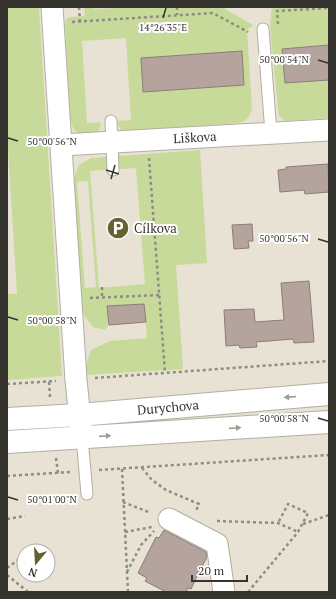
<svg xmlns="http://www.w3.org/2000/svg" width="336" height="599" font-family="'PT Serif',serif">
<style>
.green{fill:#c7da99;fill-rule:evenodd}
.building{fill:#b5a49e;stroke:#8c7c77}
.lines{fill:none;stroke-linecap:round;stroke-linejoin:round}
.lane-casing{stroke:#b3afa0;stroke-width:13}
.street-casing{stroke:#b3afa0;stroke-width:23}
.secondary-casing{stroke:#b3afa0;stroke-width:24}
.path{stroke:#908c82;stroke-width:2.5;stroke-dasharray:3 3;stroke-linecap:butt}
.lane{stroke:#fff;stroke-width:11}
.street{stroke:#fff;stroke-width:21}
.secondary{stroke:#fff;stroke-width:22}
.oneway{fill:#9a9a96}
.ticks{fill:none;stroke:#36342e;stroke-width:1.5}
.labels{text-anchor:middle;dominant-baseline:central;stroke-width:4;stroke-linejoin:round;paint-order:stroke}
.street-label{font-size:13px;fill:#36342e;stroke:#fff}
.poi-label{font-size:13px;fill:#36342e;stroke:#fff;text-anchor:start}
.ticks-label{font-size:10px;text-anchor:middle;fill:#36342e;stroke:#fff;stroke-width:4;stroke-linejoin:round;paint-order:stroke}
</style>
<rect width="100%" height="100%" fill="#e7e2d3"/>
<path class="green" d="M7,7h32l23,369 -55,4v-86h10l-10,-160z
M84,7h10v2l40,-2h54v1l34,-1 31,18 -6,5 5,79c-2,7 -5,12 -13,14l-117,9 -5,-9 1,-2 13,-1 -5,-82 -44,3 5,82 12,-1 2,3 -3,8 -18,3 -7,-8 -3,-10 -5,-94 1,-5 4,-2 15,-1zM242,51l2,34 -101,7 -2,-34z
M272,7h57v38l-47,4 3,34 44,-3v38l-45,3 -5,-6 -1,-6 -8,-83z
M200,150l7,113 -31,2 7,104 -97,6v-10l5,-15 19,-9 37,-3 -3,-34 -36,2c0,8 3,19 -3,24l-12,-3 -11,-14 -8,-135 5,-13 12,-7zM136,168l9,116 -46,4 -9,-117zM88,181l8,106 -11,1 -8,-106z"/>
<path class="building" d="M329,45v35l-44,3 -3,-34z
M242,51l2,34 -101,7 -2,-34z
M328,164l1,28 -24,2 -1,-4 -24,2 -2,-22 8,-1v-2z
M252,224l1,17h-5l1,7 -15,1 -2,-24z
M309,281l5,61 -20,1 -1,-4 -37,3 1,5 -17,1 -1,-3 -13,1 -2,-36 30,-1 1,13 29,-2 -3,-37z
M144,304l2,18 -37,3 -2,-19z
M164,530l42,22 1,5 -7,13 -9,19 -3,-1 -2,4h-20l-21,-11 2,-3 -9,-5 18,-36 3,1z"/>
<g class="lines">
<g class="lane-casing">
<path id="lane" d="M263,29l8,104
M111,121l2,49
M82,438l5,56"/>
</g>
<g class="street-casing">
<path id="street" d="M52,7l24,373 6,58
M61,145l268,-15
M169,519l48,25 7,48"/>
</g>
<g class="secondary-casing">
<path id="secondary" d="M7,419l72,-4 250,-21
M7,442l322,-20"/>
</g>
<path class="path" d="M79,7l1,14
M177,7v8
M72,22l141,-9 35,19
M278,24l-1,-13 52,-3
M149,158l16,215
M102,287v10
M90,298l69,-3
M95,378l234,-17
M49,382l1,15
M7,384l49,-3
M56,458l2,15
M142,468l10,12 14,10 33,14 -3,7
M122,469l6,123
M99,470l230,-15
M7,476l63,-4
M123,502l28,11
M7,519l18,-3
M217,521l61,2 20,9
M303,524l26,-9
M125,532l27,-5
M7,568l17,-12
M127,572l14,-27 13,-14
M7,575l21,17
M248,592l50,-60 10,-19 -20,-9 -10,19"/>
<use href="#lane" class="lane"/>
<use href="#street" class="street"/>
<use href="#secondary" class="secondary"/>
</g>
<defs><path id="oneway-solid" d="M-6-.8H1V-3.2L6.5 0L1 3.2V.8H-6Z"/></defs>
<g class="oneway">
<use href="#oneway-solid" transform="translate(290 397) rotate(175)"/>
<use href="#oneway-solid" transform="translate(235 428) rotate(-4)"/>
<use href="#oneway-solid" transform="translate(105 436) rotate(-4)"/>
</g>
<path class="ticks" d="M163,18l3,-10M318,60l10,3M8,138l10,3M106,170l13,4M111,179l4,-14M318,239l10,3M8,317l10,3M318,418l10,3M8,497l10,3"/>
<defs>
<g id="parking-disc" transform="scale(1.15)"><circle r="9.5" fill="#65622f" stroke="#fff"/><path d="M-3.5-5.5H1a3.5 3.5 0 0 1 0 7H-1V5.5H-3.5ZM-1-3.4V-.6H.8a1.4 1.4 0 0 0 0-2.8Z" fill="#fff"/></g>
</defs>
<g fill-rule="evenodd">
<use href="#parking-disc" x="118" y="228"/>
</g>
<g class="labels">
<g class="street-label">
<text transform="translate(195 137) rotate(-3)">Liškova</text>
<text transform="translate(168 407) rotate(-5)">Durychova</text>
</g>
<g class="poi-label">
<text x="134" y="228">Cílkova</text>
</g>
</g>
<g class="ticks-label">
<text x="163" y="31">14°26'35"E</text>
<text x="284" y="63">50°00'54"N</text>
<text x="52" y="145">50°00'56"N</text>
<text x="284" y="242">50°00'56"N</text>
<text x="52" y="324">50°00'58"N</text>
<text x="284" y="422">50°00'58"N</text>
<text x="52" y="503">50°01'00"N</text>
</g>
<rect width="336" height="599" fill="none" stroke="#36342e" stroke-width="16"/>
<g transform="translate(36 563) rotate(198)"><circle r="19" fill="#ffffff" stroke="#afaeab"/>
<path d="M0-3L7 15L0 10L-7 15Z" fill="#65622f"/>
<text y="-6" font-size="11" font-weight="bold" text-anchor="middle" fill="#36342e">N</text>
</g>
<path d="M192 575v6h55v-6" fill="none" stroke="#36342e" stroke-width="2"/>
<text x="198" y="575" font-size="12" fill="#36342e" stroke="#ffffff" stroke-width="3" paint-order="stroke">20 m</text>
</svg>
